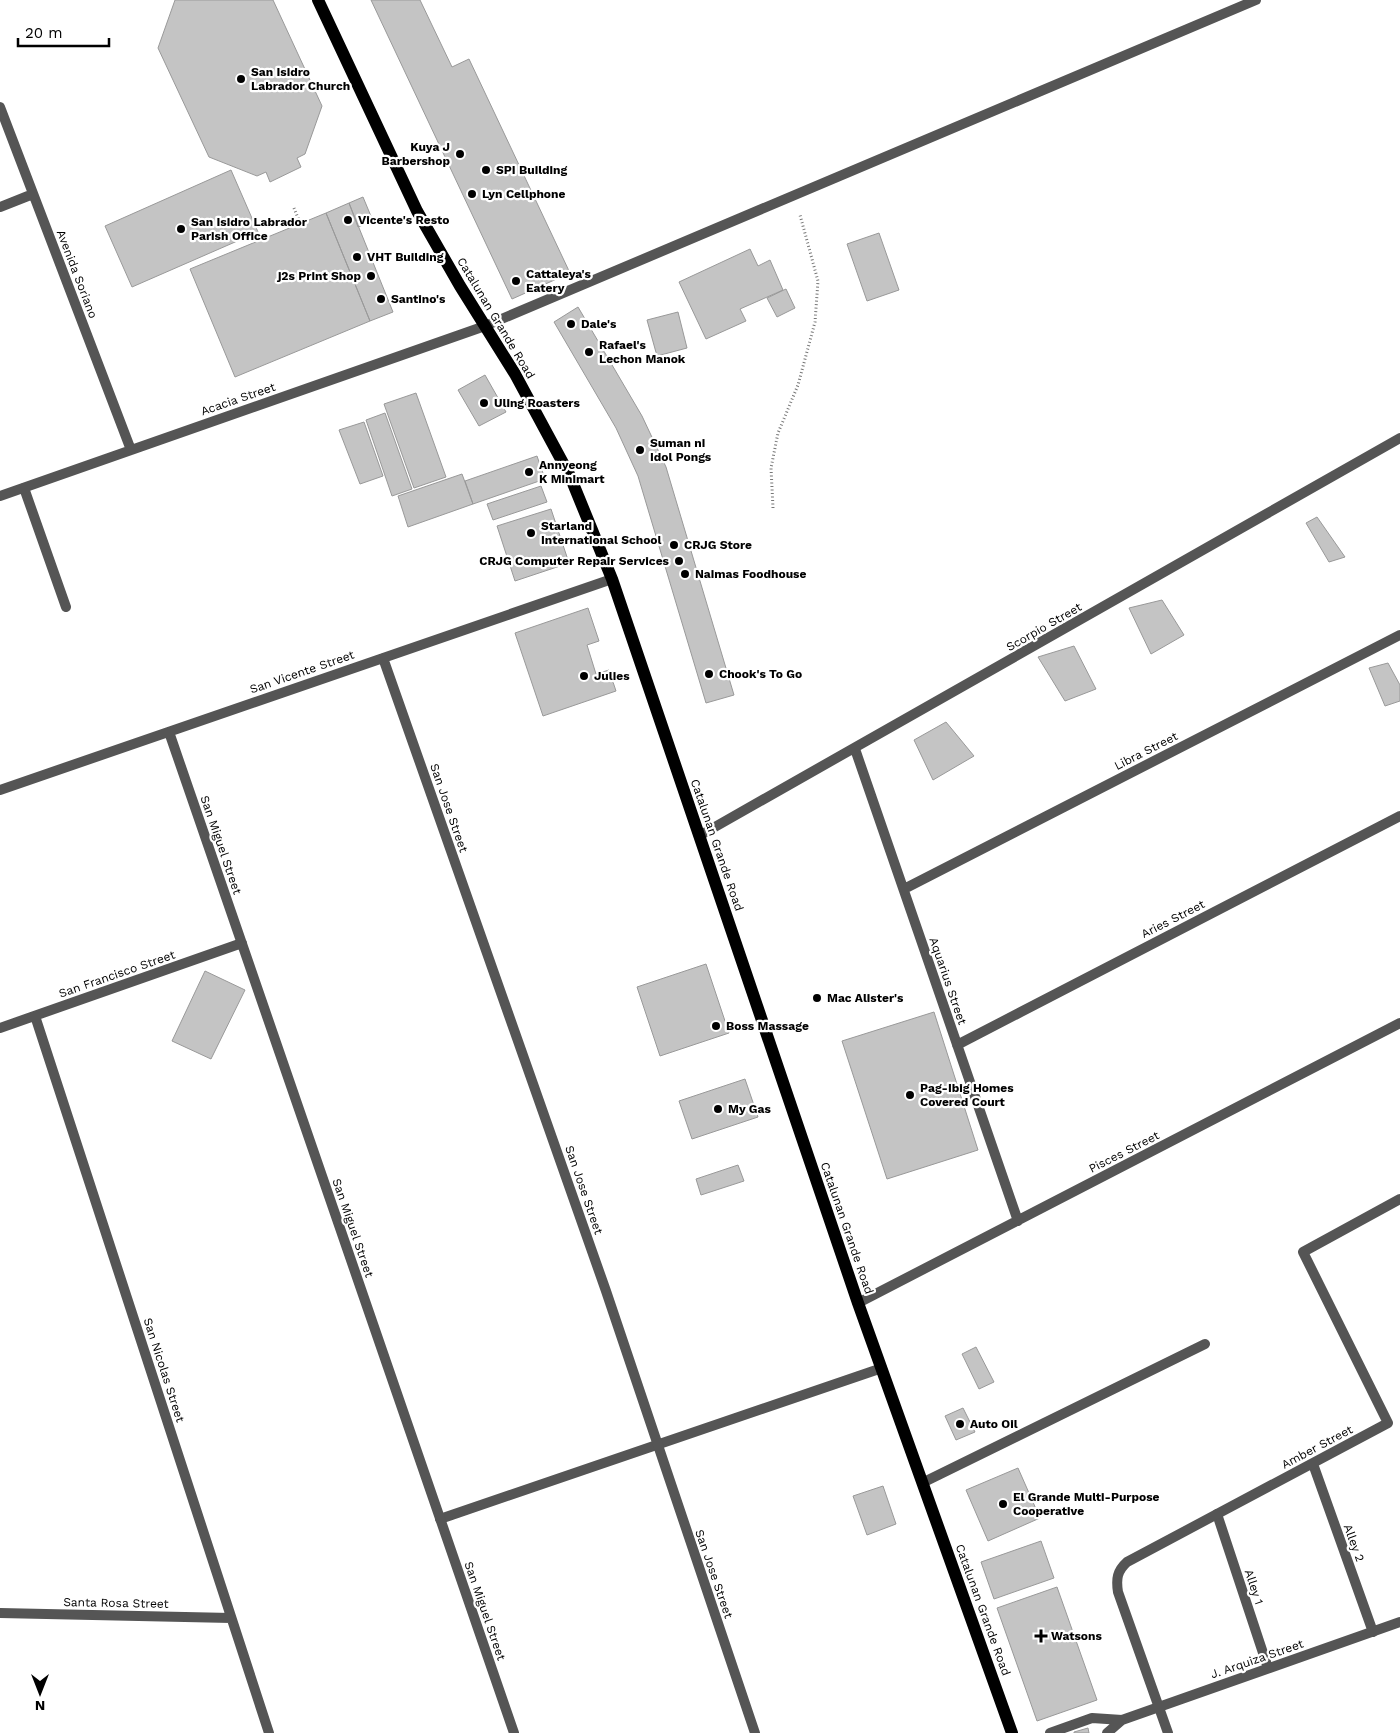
<svg xmlns="http://www.w3.org/2000/svg" width="1400" height="1733" font-family="'Work Sans',sans-serif">
<style>
.building{fill:#c4c4c4;stroke:#999}
.lines{fill:none;stroke-linecap:round;stroke-linejoin:round}
.path{stroke:#777;stroke-width:3;stroke-dasharray:1 2.5;stroke-linecap:butt}
.lane{stroke:#555;stroke-width:10}
.street{stroke:#555;stroke-width:10}
.primary{stroke:#000;stroke-width:12}
.poi-dot{fill:#000;stroke:#fff;stroke-width:2}
.labels{text-anchor:middle;dominant-baseline:central;stroke-width:4.5;stroke-linejoin:round;paint-order:stroke}
.poi-label{font-size:12px;font-weight:bold;fill:#000;stroke:#fff;text-anchor:start}
.street-label{font-size:12px;fill:#000;stroke:#fff}
</style>
<rect width="100%" height="100%" fill="#fff"/>
<path class="building" d="M175,0h98l49,106 -17,48 -8,4 4,9 -31,15 -4,-10 -9,4 -48,-19 -51,-109z
M371,0h49l32,67 17,-8 101,214 -58,26z
M231,170l27,62 -126,55 -27,-61z
M363,197l10,24 -15,6 -9,-24z
M349,203l44,109 -23,9 -44,-108z
M326,213l44,108 -135,56 -45,-108z
M879,233l20,57 -32,11 -20,-57z
M750,249l8,17 12,-6 13,30 -43,19 6,12 -40,18 -27,-57z
M786,289l9,19 -18,9 -10,-19z
M578,307l64,109 24,51 68,228 -28,8 -68,-227 -22,-48 -62,-106z
M678,312l9,36 -30,8 -10,-36z
M485,375l21,37 -27,14 -21,-36z
M416,393l30,84 -32,11 -30,-84z
M385,413l27,76 -20,7 -26,-76z
M364,422l19,54 -23,8 -21,-54z
M537,456l8,23 -72,25 -8,-23z
M462,474l11,30 -65,23 -10,-31z
M541,486l6,16 -54,18 -6,-16z
M551,509l18,54 -54,18 -18,-55z
M1317,517l28,40 -16,5 -23,-39z
M1162,600l22,35 -33,19 -22,-46z
M588,608l11,33 -12,4 9,29 13,-4 7,21 -73,25 -28,-83z
M1074,646l22,43 -31,12 -27,-44z
M1388,663l12,22v16l-15,5 -16,-38z
M946,722l28,34 -41,24 -19,-40z
M706,964l23,69 -69,23 -23,-69z
M205,971l40,19 -34,69 -39,-18z
M934,1012l44,138 -91,29 -45,-138z
M745,1079l13,38 -66,22 -13,-38z
M738,1165l6,16 -43,14 -5,-16z
M976,1347l18,35 -15,7 -17,-35z
M963,1408l12,24 -19,8 -11,-24z
M1018,1468l22,50 -52,23 -22,-51z
M883,1486l13,38 -29,11 -14,-39z
M1041,1541l13,37 -60,21 -13,-37z
M1057,1587l40,113 -60,21 -40,-113z
M1088,1728l1,5h-15v-1z"/>
<g class="lines">
<path class="path" d="M294,208l6,15
M773,508l-2,-40 7,-35 20,-48 17,-63 3,-41 -18,-66"/>
<path class="lane" d="M24,488l42,119
M1313,1464l60,168
M1217,1514l51,154
M440,1519l442,-151"/>
<path class="street" d="M0,107l131,343
M0,207l33,-13
M0,496l485,-170 771,-326
M383,658l223,633 149,442
M169,732l345,1001
M855,749l163,472
M0,790l612,-211
M699,836l701,-398
M904,889l496,-254
M35,1016l234,717
M0,1028l242,-85
M957,1045l443,-229
M858,1303l542,-280
M922,1483l283,-139
M0,1613l231,5
M1050,1733l42,-15 30,2 278,-98
M1107,1733l15,-13
M1168,1733l-50,-141c-2,-13 -1,-21 9,-30l261,-139 -85,-171 97,-53"/>
<path class="primary" d="M318,0l99,211 43,75 55,88 55,102 42,103 246,724 154,430"/>
</g>
<g class="poi-dot">
<circle cx="241" cy="79" r="5"/>
<circle cx="460" cy="154" r="5"/>
<circle cx="486" cy="170" r="5"/>
<circle cx="472" cy="194" r="5"/>
<circle cx="348" cy="220" r="5"/>
<circle cx="181" cy="229" r="5"/>
<circle cx="357" cy="257" r="5"/>
<circle cx="371" cy="276" r="5"/>
<circle cx="516" cy="281" r="5"/>
<circle cx="381" cy="299" r="5"/>
<circle cx="571" cy="324" r="5"/>
<circle cx="589" cy="352" r="5"/>
<circle cx="484" cy="403" r="5"/>
<circle cx="640" cy="450" r="5"/>
<circle cx="529" cy="472" r="5"/>
<circle cx="531" cy="533" r="5"/>
<circle cx="674" cy="545" r="5"/>
<circle cx="679" cy="561" r="5"/>
<circle cx="685" cy="574" r="5"/>
<circle cx="709" cy="674" r="5"/>
<circle cx="584" cy="676" r="5"/>
<circle cx="817" cy="998" r="5"/>
<circle cx="716" cy="1026" r="5"/>
<circle cx="910" cy="1095" r="5"/>
<circle cx="718" cy="1109" r="5"/>
<circle cx="960" cy="1424" r="5"/>
<circle cx="1003" cy="1504" r="5"/>
<path d="M1038.5 1628.5h5v5h5v5h-5v5h-5v-5h-5v-5h5z"/>
</g>
<g class="labels">
<g class="poi-label">
<text x="251" y="72">San Isidro<tspan x="251" dy="14">Labrador Church</tspan></text>
<text x="450" y="147" text-anchor="end">Kuya J<tspan x="450" dy="14">Barbershop</tspan></text>
<text x="496" y="170">SPI Building</text>
<text x="482" y="194">Lyn Cellphone</text>
<text x="358" y="220">Vicente's Resto</text>
<text x="191" y="222">San Isidro Labrador<tspan x="191" dy="14">Parish Office</tspan></text>
<text x="367" y="257">VHT Building</text>
<text x="526" y="274">Cattaleya's<tspan x="526" dy="14">Eatery</tspan></text>
<text x="361" y="276" text-anchor="end">j2s Print Shop</text>
<text x="391" y="299">Santino's</text>
<text x="581" y="324">Dale's</text>
<text x="599" y="345">Rafael's<tspan x="599" dy="14">Lechon Manok</tspan></text>
<text x="494" y="403">Uling Roasters</text>
<text x="650" y="443">Suman ni<tspan x="650" dy="14">Idol Pongs</tspan></text>
<text x="539" y="465">Annyeong<tspan x="539" dy="14">K Minimart</tspan></text>
<text x="541" y="526">Starland<tspan x="541" dy="14">International School</tspan></text>
<text x="684" y="545">CRJG Store</text>
<text x="669" y="561" text-anchor="end">CRJG Computer Repair Services</text>
<text x="695" y="574">Naimas Foodhouse</text>
<text x="719" y="674">Chook's To Go</text>
<text x="594" y="676">Julies</text>
<text x="827" y="998">Mac Alister's</text>
<text x="726" y="1026">Boss Massage</text>
<text x="920" y="1088">Pag-Ibig Homes<tspan x="920" dy="14">Covered Court</tspan></text>
<text x="728" y="1109">My Gas</text>
<text x="970" y="1424">Auto Oil</text>
<text x="1013" y="1497">El Grande Multi-Purpose<tspan x="1013" dy="14">Cooperative</tspan></text>
<text x="1051" y="1636">Watsons</text>
</g>
<g class="street-label">
<text transform="translate(77 274) rotate(69)">Avenida Soriano</text>
<text transform="translate(496 318) rotate(59)">Catalunan Grande Road</text>
<text transform="translate(238 399) rotate(-19)">Acacia Street</text>
<text transform="translate(1044 627) rotate(-30)">Scorpio Street</text>
<text transform="translate(302 672) rotate(-19)">San Vicente Street</text>
<text transform="translate(1146 751) rotate(-27)">Libra Street</text>
<text transform="translate(449 808) rotate(71)">San Jose Street</text>
<text transform="translate(221 845) rotate(71)">San Miguel Street</text>
<text transform="translate(717 845) rotate(71)">Catalunan Grande Road</text>
<text transform="translate(1173 919) rotate(-27)">Aries Street</text>
<text transform="translate(117 974) rotate(-19)">San Francisco Street</text>
<text transform="translate(948 981) rotate(71)">Aquarius Street</text>
<text transform="translate(1124 1152) rotate(-27)">Pisces Street</text>
<text transform="translate(584 1190) rotate(71)">San Jose Street</text>
<text transform="translate(353 1228) rotate(71)">San Miguel Street</text>
<text transform="translate(847 1228) rotate(71)">Catalunan Grande Road</text>
<text transform="translate(164 1370) rotate(72)">San Nicolas Street</text>
<text transform="translate(1317 1447) rotate(-28)">Amber Street</text>
<text transform="translate(1354 1543) rotate(70)">Alley 2</text>
<text transform="translate(714 1574) rotate(71)">San Jose Street</text>
<text transform="translate(1254 1587) rotate(72)">Alley 1</text>
<text transform="translate(116 1603) rotate(1)">Santa Rosa Street</text>
<text transform="translate(983 1610) rotate(70)">Catalunan Grande Road</text>
<text transform="translate(485 1611) rotate(71)">San Miguel Street</text>
<text transform="translate(1257 1659) rotate(-19)">J. Arquiza Street</text>
</g>
</g>
<g transform="translate(40 1693) rotate(180)" stroke="#ffffff" stroke-width="4" paint-order="stroke">
<path d="M0-4L9 19L0 12L-9 19Z" fill="#000000"/>
<text y="-8" font-size="14" font-weight="bold" text-anchor="middle" fill="#000000">N</text>
</g>
<path d="M18 38v8h91v-8" fill="none" stroke="#000000" stroke-width="2.5"/>
<text x="25" y="38" font-size="15" fill="#000000" stroke="#ffffff" stroke-width="4" paint-order="stroke">20 m</text>
</svg>
